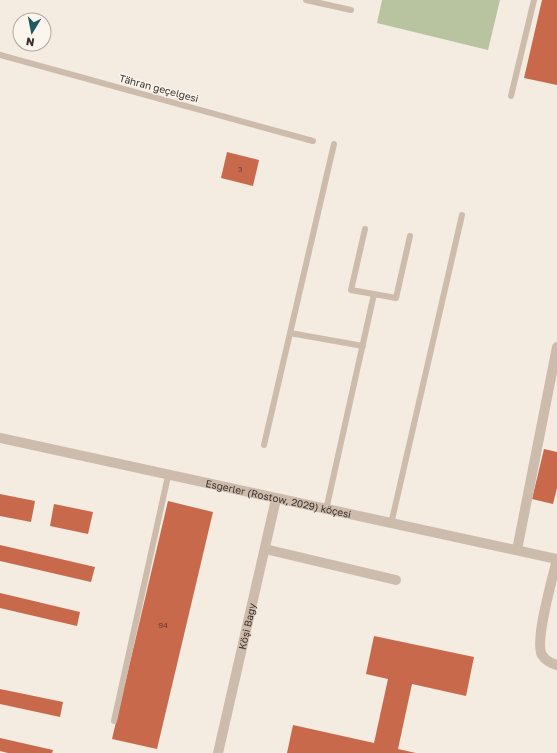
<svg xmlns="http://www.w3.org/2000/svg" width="557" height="753" font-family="'Golos Text',sans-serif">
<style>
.green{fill:#b8c4a0}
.building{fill:#c8694b}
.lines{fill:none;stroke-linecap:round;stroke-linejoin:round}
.lane{stroke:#cdbbac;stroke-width:6}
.street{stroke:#cdbbac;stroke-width:10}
.labels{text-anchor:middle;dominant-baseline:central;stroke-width:3;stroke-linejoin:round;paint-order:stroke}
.number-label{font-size:8px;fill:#5e3e33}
.street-label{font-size:10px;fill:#3b302b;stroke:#fbf5ee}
</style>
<rect width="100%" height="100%" fill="#f4ebe1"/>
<path class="green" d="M382,0h118l-12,50 -111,-27z"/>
<path class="building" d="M542,0h15v85l-33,-7z
M227,152l32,8 -6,26 -32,-8z
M544,449l13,3v36l-4,16 -21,-5z
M0,494l35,7 -4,21 -31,-6z
M168,501l45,11 -56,237 -45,-10z
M54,504l39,8 -5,22 -38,-8z
M0,545l95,22 -4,15 -91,-21z
M0,593l80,19 -3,14 -77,-18z
M374,636l100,21 -8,39 -54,-12 -14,65 18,4h-129l6,-28 81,18 14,-64 -22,-5z
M0,689l63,13 -3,15 -60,-13z
M0,738l53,12 -1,3h-44l-8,-2z"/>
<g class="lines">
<path class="lane" d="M306,0l45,10
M0,55l313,86
M511,96l23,-96
M365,229l-14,61 45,8 14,-62
M290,333l73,13
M264,445l70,-301
M326,510l48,-216
M391,524l71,-309
M114,721l54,-245"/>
<g class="street">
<path id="s1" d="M0,438l557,121"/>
<path d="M265,549l131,31"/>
<path d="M517,550l40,-203"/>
<path d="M557,559c-4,18 -23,82 -15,96 3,5 10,9 15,10"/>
<path id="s2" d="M218,753l58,-254"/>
</g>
</g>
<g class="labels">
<g class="number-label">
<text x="240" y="169">3</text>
<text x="163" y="625">94</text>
</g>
<g class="street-label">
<text transform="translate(159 88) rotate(15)">Tähran geçelgesi</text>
<text stroke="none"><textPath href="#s1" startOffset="285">Esgerler (Rostow, 2029) köçesi</textPath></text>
<text stroke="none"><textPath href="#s2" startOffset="130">Köşi Bagy</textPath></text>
</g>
</g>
<g transform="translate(32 32) rotate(190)"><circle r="19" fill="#fbf5ee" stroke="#aea6a0"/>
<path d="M0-3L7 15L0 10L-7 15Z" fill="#1f5a5e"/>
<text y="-6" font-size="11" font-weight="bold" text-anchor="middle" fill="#3b302b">N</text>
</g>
</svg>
